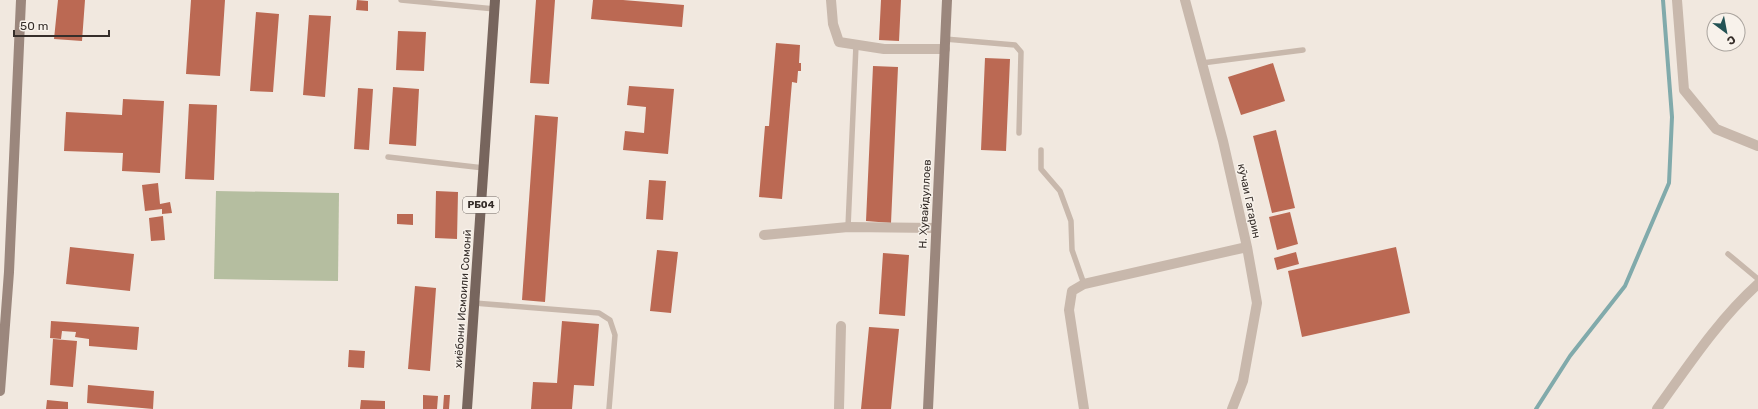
<svg xmlns="http://www.w3.org/2000/svg" width="1758" height="409" font-family="Rubik,sans-serif">
<style>
.green{fill:#b5bea0}
.lines{fill:none;stroke-linecap:round;stroke-linejoin:round}
.stream{stroke:#81aaab;stroke-width:4}
.building{fill:#bb6953}
.lane{stroke:#c8b8ac;stroke-width:5.5}
.street{stroke:#c8b8ac;stroke-width:10}
.secondary{stroke:#9b877d;stroke-width:10}
.primary{stroke:#77655d;stroke-width:10}
.labels{text-anchor:middle;dominant-baseline:central;stroke-width:3;stroke-linejoin:round;paint-order:stroke}
.shield{fill:#f8f2eb;stroke:#706964;stroke-width:1}
.shield-label{font-size:10px;font-weight:bold;fill:#362e2a}
.street-label{font-size:11px;fill:#362e2a;stroke:#f8f2eb}
</style>
<rect width="100%" height="100%" fill="#f1e8df"/>
<path class="green" d="M216,191l123,2 -1,88 -124,-2z"/>
<g class="lines">
<path class="stream" d="M1536,409l34,-53 55,-70 44,-103 3,-66 -9,-117"/>
</g>
<path class="building" d="M58,0h27l-3,41 -28,-2z
M191,0h34l-5,76 -34,-2z
M357,0l11,1v10l-12,-1z
M536,0h19l-6,84 -19,-1z
M593,0h30l61,5 -2,22 -91,-8z
M881,0h20l-2,41 -20,-1z
M256,12l23,2 -6,78 -23,-1z
M309,15l22,1 -6,81 -22,-2z
M398,31l28,1 -2,39 -28,-1z
M776,43l24,2 -1,18h2v8h-3l-1,12 -5,-1 -10,117 -23,-2 6,-71h4z
M985,58l25,1 -4,92 -25,-1z
M1273,63l12,38 -44,14 -13,-38z
M873,66l25,1 -7,156 -25,-2z
M629,86l45,3 -6,65 -45,-4 2,-19 19,2 2,-26 -19,-2z
M393,87l26,2 -3,57 -27,-2z
M358,88l15,1 -4,61 -15,-1z
M123,99l41,2 -4,72 -38,-2 1,-18 -59,-2 2,-39 56,3z
M189,104l28,1 -3,75 -29,-1z
M535,115l23,2 -13,185 -23,-2z
M1276,130l19,78 -23,5 -19,-77z
M649,180l17,1 -3,39 -17,-1z
M158,183l2,21 10,-2 2,11 -10,1v-5l-17,2 -3,-26z
M436,191l22,1 -1,47 -22,-1z
M1290,212l8,32 -21,6 -8,-33z
M397,214h16v11l-16,-1z
M163,216l2,24 -14,1 -2,-23z
M70,247l64,7 -4,37 -64,-7z
M1396,247l14,66 -108,24 -14,-66z
M657,250l21,2 -7,61 -21,-2z
M1296,252l3,12 -22,6 -3,-12z
M883,253l26,2 -4,61 -26,-2z
M415,286l21,2 -6,83 -22,-2z
M51,321l88,6 -2,23 -48,-4v-7l-14,-2 1,-5 -14,-1 -1,8 -11,-1z
M562,321l37,3 -5,62 -20,-1 -2,24h-41l2,-27 24,1z
M869,327l30,2 -8,80h-30z
M53,339l24,2 -4,46 -23,-2z
M349,350l16,1 -1,17 -16,-1z
M88,385l66,6 -1,18 -66,-6z
M423,395l15,1 -1,13h-14z
M444,395h6l-1,14h-6z
M47,400l21,2v7h-22z
M361,400l24,1v8h-25z"/>
<g class="lines">
<path class="lane" d="M401,0l94,9
M945,39l70,6 6,7 -2,81
M1202,63l101,-13
M1041,150v19l19,22 11,30 1,29 12,34
M388,157l96,11
M848,227l8,-182
M1728,254l30,25
M474,303l125,10 11,7 5,15 -6,74"/>
<path class="street" d="M831,0l2,24 6,18 45,7h61
M1185,0l38,141 24,106 10,56 -14,78 -11,28
M1677,0l7,90 32,39 42,17
M764,235l84,-8 88,1
M839,409l2,-83
M1084,409l-15,-99 3,-19 12,-7 163,-37
M1657,409c31,-43 61,-89 101,-125"/>
<path class="secondary" d="M0,391l9,-119 12,-272
M928,409l19,-409"/>
<path class="primary" d="M467,409l28,-409"/>
</g>
<g class="labels">
<rect class="shield" x="463" y="197" width="36" height="16" rx="3"/>
<g class="shield-label">
<text x="481" y="205">РБ04</text>
</g>
<g class="street-label">
<text transform="translate(1249 201) rotate(78)">кӯчаи Гагарин</text>
<text transform="translate(925 204) rotate(-87)">Н. Ҳувайдуллоев</text>
<text transform="translate(463 299) rotate(-86)">хиёбони Исмоили Сомонӣ</text>
</g>
</g>
<g transform="translate(1726 32) rotate(148)"><circle r="19" fill="#f8f2eb" stroke="#aaa49e"/>
<path d="M0-3L7 15L0 10L-7 15Z" fill="#235254"/>
<text y="-6" font-size="11" font-weight="bold" text-anchor="middle" fill="#362e2a">С</text>
</g>
<path d="M14 30v6h95v-6" fill="none" stroke="#362e2a" stroke-width="2"/>
<text x="20" y="30" font-size="12" fill="#362e2a" stroke="#f8f2eb" stroke-width="3" paint-order="stroke">50 m</text>
</svg>
